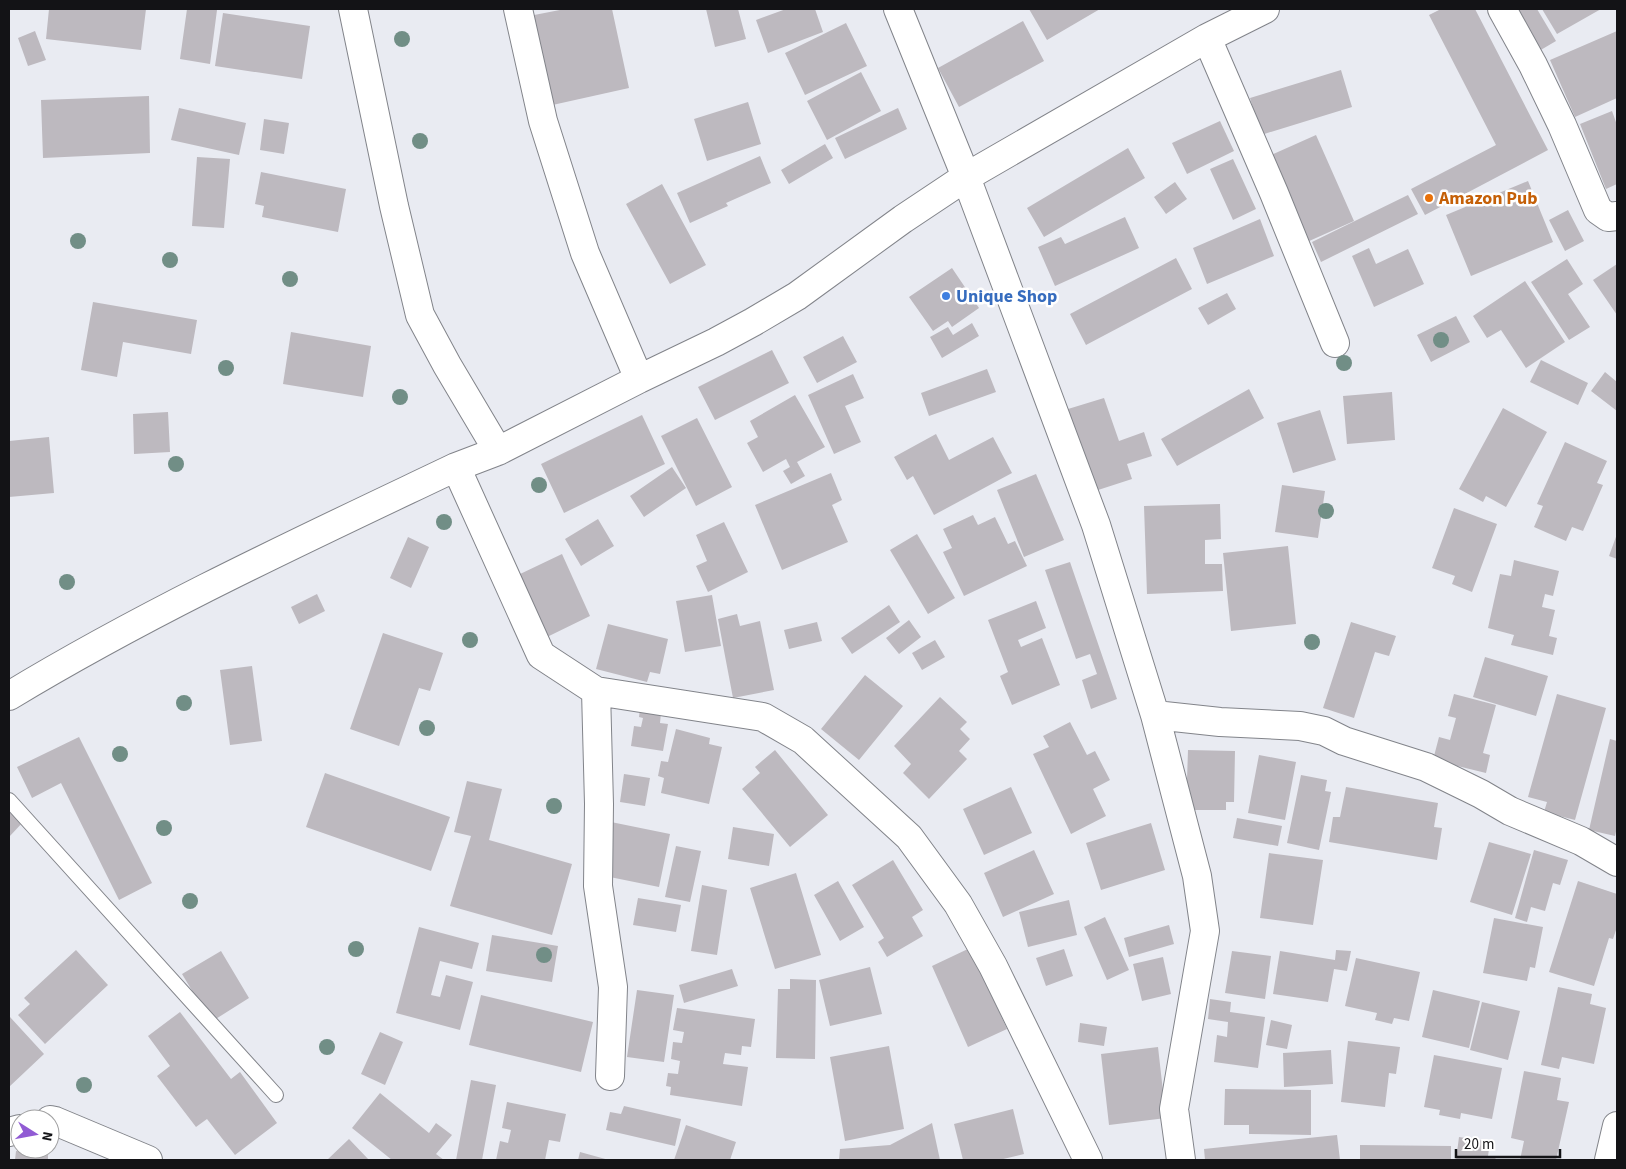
<svg xmlns="http://www.w3.org/2000/svg" width="1626" height="1169" font-family="'Source Sans 3',sans-serif">
<style>
.building{fill:#bdb9bf}
.lines{fill:none;stroke-linecap:round;stroke-linejoin:round}
.service-casing{stroke:#82848a;stroke-width:16}
.minor-casing{stroke:#82848a;stroke-width:30}
.service{stroke:#fff;stroke-width:14}
.minor{stroke:#fff;stroke-width:28}
.tree{fill:#718e86}
.food-dot{fill:#e8710a;stroke:#fff;stroke-width:2}
.shop-dot{fill:#3f7fe0;stroke:#fff;stroke-width:2}
.labels{text-anchor:middle;dominant-baseline:central;stroke-width:5;stroke-linejoin:round;paint-order:stroke}
.food-label{font-size:18px;font-weight:bold;fill:#c56008;stroke:#fff;text-anchor:start}
.shop-label{font-size:18px;font-weight:bold;fill:#366cbe;stroke:#fff;text-anchor:start}
</style>
<rect width="100%" height="100%" fill="#e9ebf2"/>
<path class="building" d="M49,9h97l-5,41 -95,-11z
M187,9l30,1 -7,54 -30,-5z
M565,9h47l17,79 -81,18 -19,-90z
M706,9h32l8,30 -31,8z
M786,9h29l8,23 -55,21 -12,-33z
M1029,9h71l-53,31z
M1441,9h34l73,141 -123,65 -14,-26 85,-44 -67,-130z
M1515,9h22l19,32 -17,10z
M1542,9h59l-44,25z
M223,13l87,13 -8,53 -87,-13z
M1023,21l21,40 -85,46 -21,-39z
M846,23l21,43 -62,29 -20,-42z
M35,31l11,29 -18,6 -10,-28z
M1617,31v67l-42,19 -25,-57z
M1341,70l11,37 -91,28 -11,-37z
M861,72l20,39 -54,29 -20,-39z
M149,96l1,57 -107,5 -2,-58z
M748,102l13,42 -54,17 -13,-42z
M179,108l67,15 -7,32 -68,-15z
M898,108l9,21 -62,30 -10,-21z
M1612,111l5,14v59l-11,5 -26,-65z
M264,119l25,4 -5,31 -24,-4z
M1220,121l14,30 -47,23 -15,-31z
M1316,135l38,86 -47,21 -38,-86z
M825,144l8,14 -44,26 -8,-14z
M1128,148l17,30 -101,59 -17,-29z
M760,156l11,27 -45,20 2,3 -38,17 -13,-30z
M197,157l33,2 -6,69 -32,-2z
M1233,159l23,50 -23,11 -23,-51z
M261,172l85,17 -8,43 -76,-15 2,-11 -9,-2z
M1528,181l25,61 -82,34 -25,-61z
M1175,182l12,17 -21,15 -12,-17z
M662,184l44,81 -36,19 -44,-80z
M1408,195l10,19 -97,48 -9,-20z
M1568,210l16,31 -19,10 -16,-31z
M1125,217l14,31 -84,38 -17,-39 23,-10 4,7z
M1260,219l14,37 -67,28 -14,-36z
M1369,248l7,16 32,-15 16,35 -50,23 -22,-51z
M1176,258l16,31 -106,56 -16,-31z
M1567,259l16,25 -15,10 22,33 -21,13 -38,-58z
M1617,264v51l-24,-35z
M952,268l27,40 -27,19 -4,-6 -15,10 -24,-34z
M1525,281l40,61 -39,26 -25,-38 -14,8 -14,-22z
M1227,293l9,16 -28,16 -10,-17z
M93,302l104,18 -6,34 -68,-12 -6,35 -36,-7z
M1456,316l14,26 -39,20 -14,-27z
M972,323l7,13 -37,22 -12,-21 18,-10 5,8z
M291,332l80,14 -8,51 -80,-13z
M843,336l14,26 -40,21 -14,-26z
M772,350l17,33 -74,37 -17,-33z
M1541,360l47,23 -10,22 -48,-23z
M987,369l9,23 -67,24 -8,-23z
M1605,372l12,10v29l-26,-20z
M853,374l11,24 -19,8 16,36 -27,12 -26,-59z
M1249,389l15,29 -87,48 -16,-27z
M1392,392l3,48 -48,4 -4,-48z
M795,395l30,52 -28,15 8,14 -14,8 -8,-13 7,-4 -4,-8 -23,13 -16,-29 11,-6 -8,-16z
M1104,398l15,43 25,-9 8,24 -25,8 5,15 -37,12 -27,-82z
M1503,408l44,24 -41,75 -20,-11 -3,6 -24,-13z
M1320,410l16,50 -43,13 -16,-50z
M168,412l2,40 -36,2 -1,-40z
M642,415l23,49 -101,49 -23,-49z
M697,418l35,69 -36,19 -35,-70z
M936,434l13,26 44,-23 19,36 -78,42 -21,-39 -6,4 -13,-23z
M49,437l5,56 -45,4v-56z
M1565,442l42,19 -10,22 6,2 -20,46 -11,-4 -6,14 -32,-14 9,-21 -6,-2z
M672,467l14,21 -42,29 -14,-21z
M831,473l11,27 -10,5 16,37 -66,28 -27,-65z
M1036,474l28,66 -40,17 -27,-67z
M1282,485l43,6 -7,47 -43,-6z
M1220,504l1,35 -16,1v24h17l1,27 -76,3 -3,-88z
M1454,508l43,16 -25,68 -20,-8 3,-8 -23,-8z
M973,515l5,10 17,-8 13,27 7,-3 12,25 -63,30 -21,-44 9,-4 -9,-19z
M598,519l16,27 -33,20 -16,-27z
M724,522l24,50 -40,20 -12,-26 11,-5 -11,-26z
M917,534l38,64 -27,16 -38,-64z
M1617,534v25l-8,-3z
M408,537l21,10 -18,41 -21,-10z
M1288,546l8,78 -65,7 -8,-78z
M562,554l28,62 -43,21 -29,-62z
M1514,560l45,11 -6,25 -8,-2 -3,13 13,3 -6,26 8,2 -4,17 -42,-10 3,-10 -26,-7 12,-54 11,2z
M1070,562l47,137 -26,10 -9,-29 15,-6 -7,-20 -14,5 -31,-89z
M317,594l8,17 -26,13 -8,-17z
M712,595l9,51 -36,6 -9,-51z
M1036,601l10,27 -28,12 3,7 21,-9 18,47 -48,20 -12,-29 8,-4 -20,-52z
M889,605l11,17 -48,32 -11,-16z
M737,614l3,12 20,-5 14,69 -41,8 -15,-79z
M909,620l12,17 -22,17 -13,-16z
M817,622l5,19 -33,8 -5,-19z
M1351,622l45,14 -7,20 -14,-4 -21,66 -31,-10z
M608,624l60,15 -8,35 -10,-2 -3,10 -51,-13z
M383,633l60,20 -13,38 -11,-3 -20,58 -49,-17z
M935,640l10,17 -23,13 -10,-17z
M1485,657l63,19 -12,40 -63,-19z
M252,666l10,75 -32,4 -10,-75z
M865,675l38,31 -44,54 -38,-31z
M1454,694l42,11 -13,48 7,2 -4,18 -53,-13 6,-23 11,3 6,-22 -8,-2z
M1557,694l49,14 -31,112 -31,-8 3,-10 -19,-5z
M940,697l27,25 -7,7 10,10 -11,12 8,8 -38,40 -26,-26 8,-9 -17,-18z
M640,709l21,4 -1,10 8,1 -5,27 -32,-5 3,-20 7,1 2,-9 -4,-1z
M1070,722l17,33 8,-4 15,29 -17,9 13,27 -35,18 -38,-80 16,-7 -6,-11z
M676,729l34,9 -1,6 13,3 -13,57 -48,-11 3,-15 -6,-2 3,-15 7,1z
M79,737l73,146 -33,17 -58,-117 -29,15 -15,-31z
M1610,739l7,2v86l-2,9 -26,-6z
M775,750l53,65 -38,32 -48,-58 18,-16 -5,-6z
M1188,750l47,1 -1,51h-8v8h-40z
M1259,755l37,7 -11,58 -37,-7z
M325,773l125,44 -19,54 -125,-44z
M624,774l26,4 -5,28 -25,-4z
M1301,775l26,5 -2,11 6,1 -12,58 -32,-7z
M467,781l35,8 -13,51 83,24 -20,71 -102,-29 21,-70 -17,-4z
M1011,787l21,46 -48,22 -21,-46z
M1346,787l92,16 -4,24 8,1 -5,32 -108,-18 4,-25h7z
M9,807l15,14 -15,16z
M1237,818l45,8 -4,20 -45,-8z
M611,822l59,12 -11,53 -59,-12z
M1151,823l14,47 -64,20 -15,-47z
M733,827l41,7 -5,32 -41,-7z
M1489,842l42,12 -19,61 -42,-13z
M676,846l25,5 -11,51 -25,-5z
M1034,850l20,44 -51,23 -19,-44z
M1534,850l34,10 -8,25 -7,-2 -8,28 -14,-4 -4,15 -12,-4z
M1269,853l54,7 -10,65 -53,-7z
M893,860l30,50 -11,7 11,19 -36,21 -9,-15 6,-4 -32,-53z
M796,873l25,82 -46,14 -25,-81z
M838,881l26,46 -24,14 -26,-46z
M1578,881l39,13v33l-4,12 -4,-1 -15,48 -45,-14z
M702,885l25,5 -10,65 -26,-4z
M638,898l43,7 -5,27 -43,-7z
M1069,900l8,35 -49,12 -9,-35z
M1105,917l24,53 -22,10 -23,-53z
M1494,918l49,9 -8,41 -5,-1 -3,14 -44,-8z
M1169,925l5,19 -45,13 -5,-19z
M419,927l60,16 -7,26 -32,-8 -9,34 9,2 6,-22 27,7 -13,48 -64,-17z
M492,935l66,11 -6,36 -66,-11z
M970,948l37,81 -39,18 -36,-81z
M1064,949l9,27 -27,10 -10,-28z
M76,950l32,35 -63,59 -27,-29 12,-11 -6,-6z
M1336,950l15,1 -4,20 -13,-2 -6,33 -55,-8 7,-43 55,9z
M221,951l28,47 -38,24 -29,-48z
M1232,951l39,5 -6,43 -40,-6z
M1163,957l8,37 -29,7 -9,-37z
M1356,958l64,14 -11,49 -15,-3 -2,6 -17,-4 2,-7 -32,-7z
M870,967l12,47 -52,12 -11,-46z
M732,969l6,17 -54,17 -5,-18z
M790,979l26,1 -1,79 -39,-1 2,-69h12z
M1558,987l34,7 -2,10 16,4 -12,56 -32,-7 -3,12 -18,-4z
M637,990l37,5 -10,67 -37,-5z
M1433,990l47,11 -11,47 -47,-11z
M481,995l112,27 -12,50 -112,-27z
M1210,999l21,3 -1,10 35,5 -7,51 -44,-6 3,-27 10,2 1,-15 -20,-3z
M1482,1002l38,9 -12,49 -38,-10z
M677,1008l78,11 -4,28 -9,-1 -1,9 -16,-2 -2,11 25,3 -6,39 -72,-11 1,-8 -5,-1 2,-13 10,1 2,-13 -9,-2 2,-17 9,1 2,-11 -11,-2z
M180,1012l51,67 9,-7 37,51 -42,32 -28,-36 -11,8 -39,-51 13,-10 -22,-30z
M10,1017l34,37 -35,33v-69z
M1271,1020l21,5 -5,24 -21,-4z
M1080,1023l27,4 -3,19 -26,-4z
M380,1032l23,10 -18,43 -24,-11z
M1348,1041l52,6 -4,27 -7,-1 -4,34 -44,-5z
M889,1046l15,83 -59,12 -15,-84z
M1158,1047l8,71 -57,7 -8,-71z
M1331,1050l2,34 -49,3 -1,-34z
M1434,1055l68,13 -10,51 -31,-6 -1,6 -21,-4 1,-5 -16,-3z
M1524,1071l37,7 -4,22 12,2 -13,58h-36l4,-19 -13,-3z
M471,1080l25,5 -14,75h-26z
M1225,1089l86,1v45l-62,-1v-9h-25z
M380,1093l49,40 7,-10 16,12 -16,19 8,6h-52l-40,-32z
M507,1102l59,12 -6,28 -11,-2 -4,20h-49l4,-19 8,2 3,-13 -9,-2z
M624,1106l57,13 -6,27 -69,-16 4,-18 11,2z
M1013,1109l11,45 -25,6h-36l-9,-36z
M932,1123l8,37h-101l1,-11 50,-4z
M686,1125l50,17 -6,18h-56z
M1337,1135l3,25h-135l-1,-11z
M1459,1137l31,5 -2,14 8,1 -1,3h-39z
M349,1139l20,21h-42z
M1360,1145l91,1v14h-91z
M16,1151l32,4v5h-33z
M580,1152l29,8h-31z"/>
<g class="lines">
<g class="service-casing">
<path id="service" d="M9,800l267,295"/>
</g>
<g class="minor-casing">
<path id="minor" d="M353,9l41,197 26,109 27,50 51,86
M518,9l25,112 42,132 54,126
M898,9l68,168 130,348 59,190 42,161 8,55 -31,178 7,51
M1502,9l31,56 29,60 36,85 10,7 9,-1
M1207,38l67,155 61,150
M456,467l85,188 55,36 167,26 40,23 106,97 49,67 35,62 95,194
M596,691l3,113 -1,82 15,101 -3,89
M9,696c144,-87 296,-157 447,-229l42,-16 141,-72 77,-37 37,-20 44,-26 106,-77 63,-42 241,-139 58,-29
M1155,715l65,7 80,4 24,5 20,10 82,26 55,27 29,17 71,30 36,21
M50,1120l5,1 93,39
M9,1132l11,-3
M1609,1160l8,-34"/>
</g>
<use href="#service" class="service"/>
<use href="#minor" class="minor"/>
</g>
<g class="tree">
<circle cx="402" cy="39" r="8"/>
<circle cx="420" cy="141" r="8"/>
<circle cx="78" cy="241" r="8"/>
<circle cx="170" cy="260" r="8"/>
<circle cx="290" cy="279" r="8"/>
<circle cx="1441" cy="340" r="8"/>
<circle cx="1344" cy="363" r="8"/>
<circle cx="226" cy="368" r="8"/>
<circle cx="400" cy="397" r="8"/>
<circle cx="176" cy="464" r="8"/>
<circle cx="539" cy="485" r="8"/>
<circle cx="1326" cy="511" r="8"/>
<circle cx="444" cy="522" r="8"/>
<circle cx="67" cy="582" r="8"/>
<circle cx="470" cy="640" r="8"/>
<circle cx="1312" cy="642" r="8"/>
<circle cx="184" cy="703" r="8"/>
<circle cx="427" cy="728" r="8"/>
<circle cx="120" cy="754" r="8"/>
<circle cx="554" cy="806" r="8"/>
<circle cx="164" cy="828" r="8"/>
<circle cx="190" cy="901" r="8"/>
<circle cx="356" cy="949" r="8"/>
<circle cx="544" cy="955" r="8"/>
<circle cx="327" cy="1047" r="8"/>
<circle cx="84" cy="1085" r="8"/>
</g>
<circle class="food-dot" cx="1429" cy="198" r="5"/>
<circle class="shop-dot" cx="946" cy="296" r="5"/>
<g class="labels">
<g class="food-label">
<text x="1439" y="198">Amazon Pub</text>
</g>
<g class="shop-label">
<text x="956" y="296">Unique Shop</text>
</g>
</g>
<rect width="1626" height="1169" fill="none" stroke="#131316" stroke-width="20"/>
<g transform="translate(35 1134) rotate(101)"><circle r="24" fill="#ffffff" stroke="#a1a1a2"/>
<path d="M0-4L9 19L0 12L-9 19Z" fill="#915bd4"/>
<text y="-8" font-size="14" font-weight="bold" text-anchor="middle" fill="#131316">N</text>
</g>
<path d="M1456 1149v8h104v-8" fill="none" stroke="#131316" stroke-width="2.5"/>
<text x="1464" y="1149" font-size="15" fill="#131316" stroke="#ffffff" stroke-width="4" paint-order="stroke">20 m</text>
</svg>
